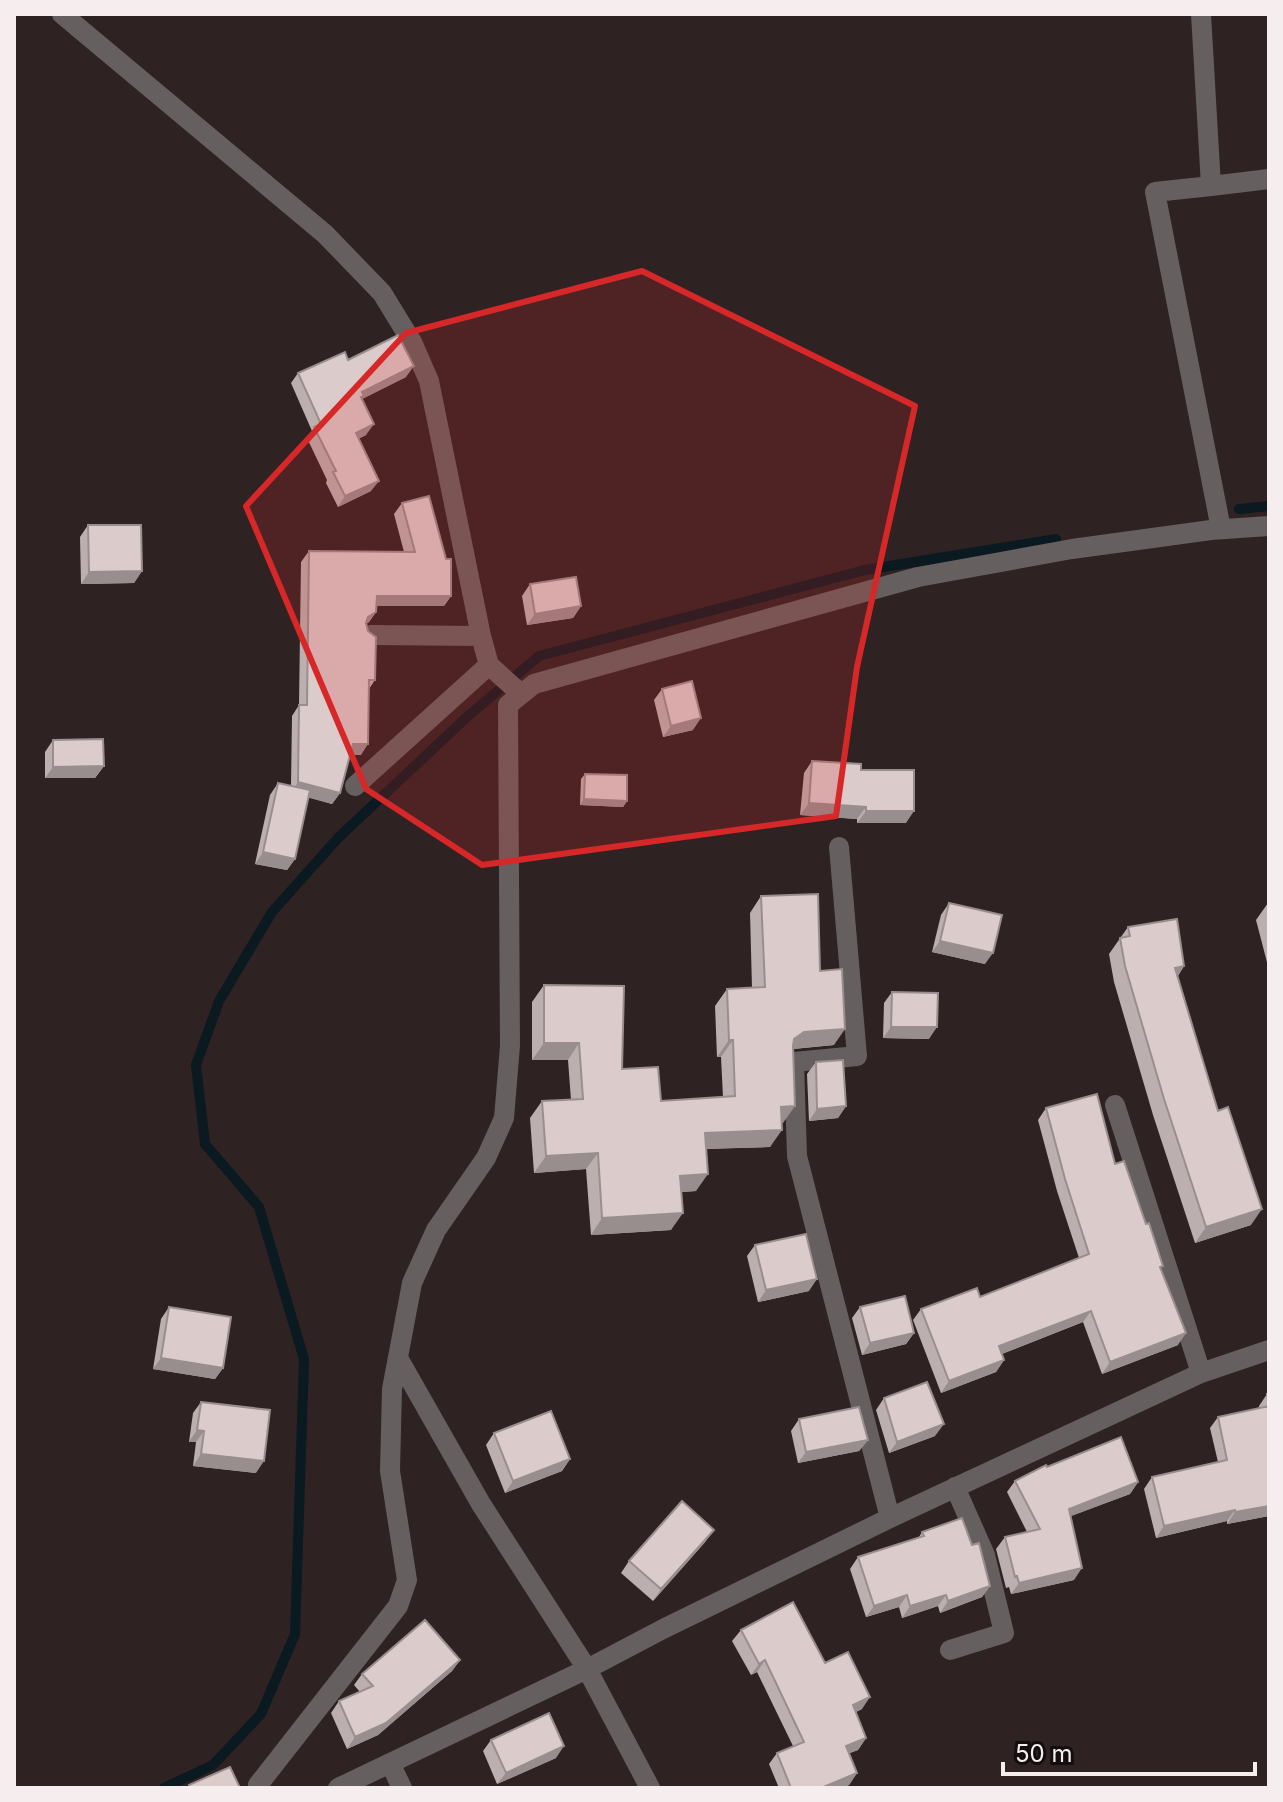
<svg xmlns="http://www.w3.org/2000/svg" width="1283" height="1802" font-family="Inter,sans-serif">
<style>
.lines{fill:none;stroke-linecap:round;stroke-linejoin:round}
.stream{stroke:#0b1921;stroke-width:10}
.street{stroke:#655f5f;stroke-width:20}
.wall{fill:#bcafaf}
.shaded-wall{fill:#998e8e}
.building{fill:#dbcbcb;stroke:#998e8e;stroke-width:2}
.marked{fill:#d62828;fill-opacity:0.2;stroke:#d62828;stroke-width:6;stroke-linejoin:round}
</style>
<rect width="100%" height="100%" fill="#2e2222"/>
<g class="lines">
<path class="stream" d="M1239,509l30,-3
M164,1788l49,-23 48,-51 34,-80 9,-275 -45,-152 -54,-63 -9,-79 23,-64 53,-89 66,-74 130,-122 71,-60 326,-86 191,-31"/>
<path class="street" d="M62,14l263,220 57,59 30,49 17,39 52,255 8,29 32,29
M1201,14l10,172 58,-7
M1211,186l-56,6 66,337
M371,635l110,1
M355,786l134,-121
M839,847l18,209 -63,6 3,94 93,362
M1115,1105l86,268
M398,1358l83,146 106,165 63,119
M950,1650l54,-17 -19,-78 -30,-68
M390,1763l12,25
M259,1788l-1,-3 140,-179 9,-26 -17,-109 2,-82 20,-106 24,-53 50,-72 18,-40 6,-72 -2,-341 26,-21 384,-107 154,-28 139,-19 58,-4
M338,1788l249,-119 76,-40 227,-111 311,-145 68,-23"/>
</g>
<path class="wall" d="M348,360l58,17 -44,22 4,36 -8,4 13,52 -33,16 -12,-24 1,-3 -20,-42 5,-7 -21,-48 7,-10z
M402,503l49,93 -7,10h-67l-1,6 -7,10 -3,2 9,56 -6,9 -8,66h-11l-10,38 -8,11 -24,-7 -13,62 -8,11 -32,-6 15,-69 8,-12 13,3 1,-70 7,-11 2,-143 8,-11 95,1 -10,-38z
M88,525l54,46 -8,12 -53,1 -1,-47z
M530,584l51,22 -8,12 -46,7 -5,-29z
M662,689l31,41 -30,7 -9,-37z
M53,740l51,26 -9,12h-50v-26z
M812,761l49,9 45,53h-49v-4l-57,-4 4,-42z
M585,774l42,27 -4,6 -43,-2 1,-26z
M761,896l59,75 14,74 -41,4 -10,74h-1l-12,24 -64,2 -10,42 -14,1 -11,38 -80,5 -5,-66 -52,4 -4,-55 12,-17 29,-1 -3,-40h-36v-58l12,-17 78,84 39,32 62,-4 -2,-40h-4l-2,-51 12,-17 25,-1 -2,-75z
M949,903l36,61 -53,-12 9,-37z
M1268,903h1v67l-13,-50z
M1128,927l56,39 -6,10 73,249 -56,18 -42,-128 -39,-133 -5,-28z
M892,992l37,47 -46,-1 1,-35z
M816,1062l30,44 -8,12 -29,3 -2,-47z
M1046,1108l69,56 46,105 17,76 -76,29 -19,-52 -81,32 2,6 -8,12 -55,21 -28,-73 8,-11 59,-12 99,-39 -22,-67 -19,-71z
M755,1245l54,46 -51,11 -11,-46z
M169,1307l54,61 -8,11 -62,-10 8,-50z
M860,1307l54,26 -8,11 -44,11 -10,-37z
M1267,1394h2v122l-42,8v-3l-71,17 -12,-49 8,-12 66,-15 -8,-34 8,-11 41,-9v-2z
M884,1398l51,38 -46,17 -13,-43z
M201,1402l55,71 -63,-7 3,-24h-7l4,-29z
M799,1419l69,21 -9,11 -61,12 -7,-32z
M494,1433l76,26 -8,12 -57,22 -19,-48z
M1047,1467l91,15 -8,12 -60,22 4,64 -63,14 -2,-7 -3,1 -10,-39 9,-12 22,-5 -20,-40 8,-11z
M922,1532l68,54 -8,11 -42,16 -2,-7 -36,12 -3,-11 -33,10 -16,-48 8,-12 61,-20z
M706,1541l-53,60 -32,-28 8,-12z
M741,1630l84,33 37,46 -6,3 10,26 -8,12 -9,3 8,20 -8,12 -8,3h-62l-10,-24 8,-11 16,-7 -36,-74 -6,3 -19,-34z
M460,1660l-8,11 -74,64 -31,14 -16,-36 8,-12 21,-9 -6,-7 8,-11z
M491,1740l65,18 -59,26 -14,-33z"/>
<path class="shaded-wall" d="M414,366l-8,11 -44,22 -6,8 6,-15z
M374,424l-8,11 -18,9 8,-11z
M379,481l-8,10 -33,16 7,-11z
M142,571l-8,12 -53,1 8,-12z
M377,596h74l-7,10h-75z
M581,606l-8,12 -46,7 8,-11z
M376,612l-7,10 -9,6 8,-11z
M701,718l-8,12 -30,7 8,-11z
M353,744h15l-7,11h-15z
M104,766l-9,12h-50l8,-11z
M298,782l42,11 -8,11 -41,-11z
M584,799l43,2 -4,6 -43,-2z
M809,803l57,4 -9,12 -57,-4z
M866,811h48l-8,12h-49z
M263,852l32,7 -8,11 -32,-6z
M940,941l53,12 -8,11 -53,-12z
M1184,966l-11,16 2,-14z
M891,1027h46l-8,12 -46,-1z
M845,1029l-11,16 -41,4 -10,6 11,-16 10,-7z
M729,1040h4l-12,17h-4z
M544,1043h35l-11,17h-36z
M795,1106l-12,17 -14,1 12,-17z
M846,1106l-8,12 -29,3 8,-12z
M782,1130l-12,17 -77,2 12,-16z
M598,1153l-12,16 -52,4 12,-17z
M708,1174l-12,17 -27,2 11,-17z
M1262,1209l-11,16 -56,18 11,-16z
M683,1213l-12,17 -80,5 11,-17z
M817,1279l-8,12 -51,11 8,-12z
M1091,1311l-8,11 -92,36 8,-12z
M914,1333l-8,11 -44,11 8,-12z
M1186,1333l-8,12 -76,29 8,-12z
M161,1358l62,10 -8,11 -62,-10z
M1004,1360l-8,12 -55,21 8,-12z
M944,1424l-9,12 -46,17 8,-11z
M197,1430l7,1 -8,11h-7z
M868,1440l-9,11 -61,12 8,-11z
M201,1454l63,7 -8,12 -63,-7z
M570,1459l-8,12 -57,22 8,-12z
M1138,1482l-8,12 -69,26 8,-11z
M1269,1506v10l-42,8 8,-12z
M1235,1510l-8,11 -71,17 8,-12z
M714,1530l-8,11 -53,60 8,-12z
M1082,1568l-8,12 -63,14 8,-11z
M990,1586l-8,11 -42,16 8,-12z
M907,1595l-8,12 -33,10 8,-11z
M946,1595l-8,11 -36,12 8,-12z
M460,1660l-8,11 -74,64 -31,14 8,-12z
M765,1660l-8,12 -6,3 8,-11z
M870,1697l-8,12 -17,8 8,-12z
M866,1738l-8,12 -20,8 8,-12z
M564,1746l-8,12 -59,26 9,-11z
M857,1773l-8,12 -8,3h-20z"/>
<path class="building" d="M398,335l16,31 -52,26 2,4 -3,1 13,27 -18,9 23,48 -34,15 -12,-24 3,-1 -22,-44 7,-3 -23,-51 47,-21 3,8z
M429,496l17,63h5v37h-74l-1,16 -8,5 -2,6 2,8 8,6 -1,43h-6l-1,64h-15l-13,49 -42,-11 1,-77h8l2,-154 106,1 -13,-49z
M88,525h53l1,46 -53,1z
M576,577l5,29 -46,8 -5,-30z
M692,681l9,37 -30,8 -9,-37z
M103,739l1,27 -51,1v-27z
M812,761l49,3v6h53v41h-48v-4l-57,-4z
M585,774l42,1v26l-43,-2z
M278,783l32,7 -15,69 -32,-7z
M818,894l2,77 22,-2 3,60 -41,3 -10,7 -1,7 2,60 -14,1 1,23 -77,3 3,41 -28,2 3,37 -81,5 -4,-65 -52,3 -4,-55 41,-2 -4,-56h-35v-58l80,1 -2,83 36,-2 3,34 74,-5 -2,-56h-4l-2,-51 38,-2 -4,-91z
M949,903l53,12 -9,38 -53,-12z
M1177,919l7,47 -9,2 43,143 10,-4 34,102 -56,18 -42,-128 -39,-133 -5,-28 10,-2 -2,-9z
M892,992l46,1 -1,34h-46z
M843,1060l3,46 -29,3 -1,-47z
M1097,1094l18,70 9,-3 22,63 3,-1 14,43 -3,1 26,66 -76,29 -19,-51 -92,35 5,14 -55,21 -28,-72 56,-21 3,9 109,-43 -24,-75 -19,-71z
M806,1234l11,45 -51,11 -11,-45z
M905,1296l9,37 -44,10 -10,-36z
M169,1307l62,10 -8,51 -62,-10z
M927,1382l17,42 -47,18 -13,-44z
M1267,1394h2v112l-34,6v-2l-71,16 -12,-49 75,-17 -9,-43 51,-11z
M201,1402l69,8 -6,51 -63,-7 3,-23 -7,-1z
M859,1407l9,33 -62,12 -7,-33z
M551,1411l19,48 -57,22 -19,-48z
M1121,1437l17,45 -69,27 13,59 -63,15 -2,-7 -2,1 -10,-40 35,-8 -25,-48 31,-16 1,2z
M682,1501l32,29 -53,59 -32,-28z
M962,1518l10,27 7,-2 11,43 -42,15 -2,-6 -36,11 -3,-11 -33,11 -16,-49 66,-21 -2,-4z
M793,1602l32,61 23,-11 22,45 -17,8 13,33 -20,8 11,27 -36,15h-30l-14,-35 27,-11 -39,-82 -6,4 -18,-34z
M425,1620l35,40 -74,63 -31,14 -16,-36 34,-15 -11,-12z
M549,1713l15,33 -58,27 -15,-33z
M230,1767l10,21h-50l-1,-3z"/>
<path class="marked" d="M642,271l273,135 -58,261 -21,149 -354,49 -116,-76 -120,-283 160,-173z"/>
<rect width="1283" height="1802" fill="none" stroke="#f6eeee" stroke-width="32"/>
<path d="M1003 1762v12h252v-12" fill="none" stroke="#f6eeee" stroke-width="4"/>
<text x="1015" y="1762" font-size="24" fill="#f6eeee" stroke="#130d0d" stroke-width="6" paint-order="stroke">50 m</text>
</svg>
